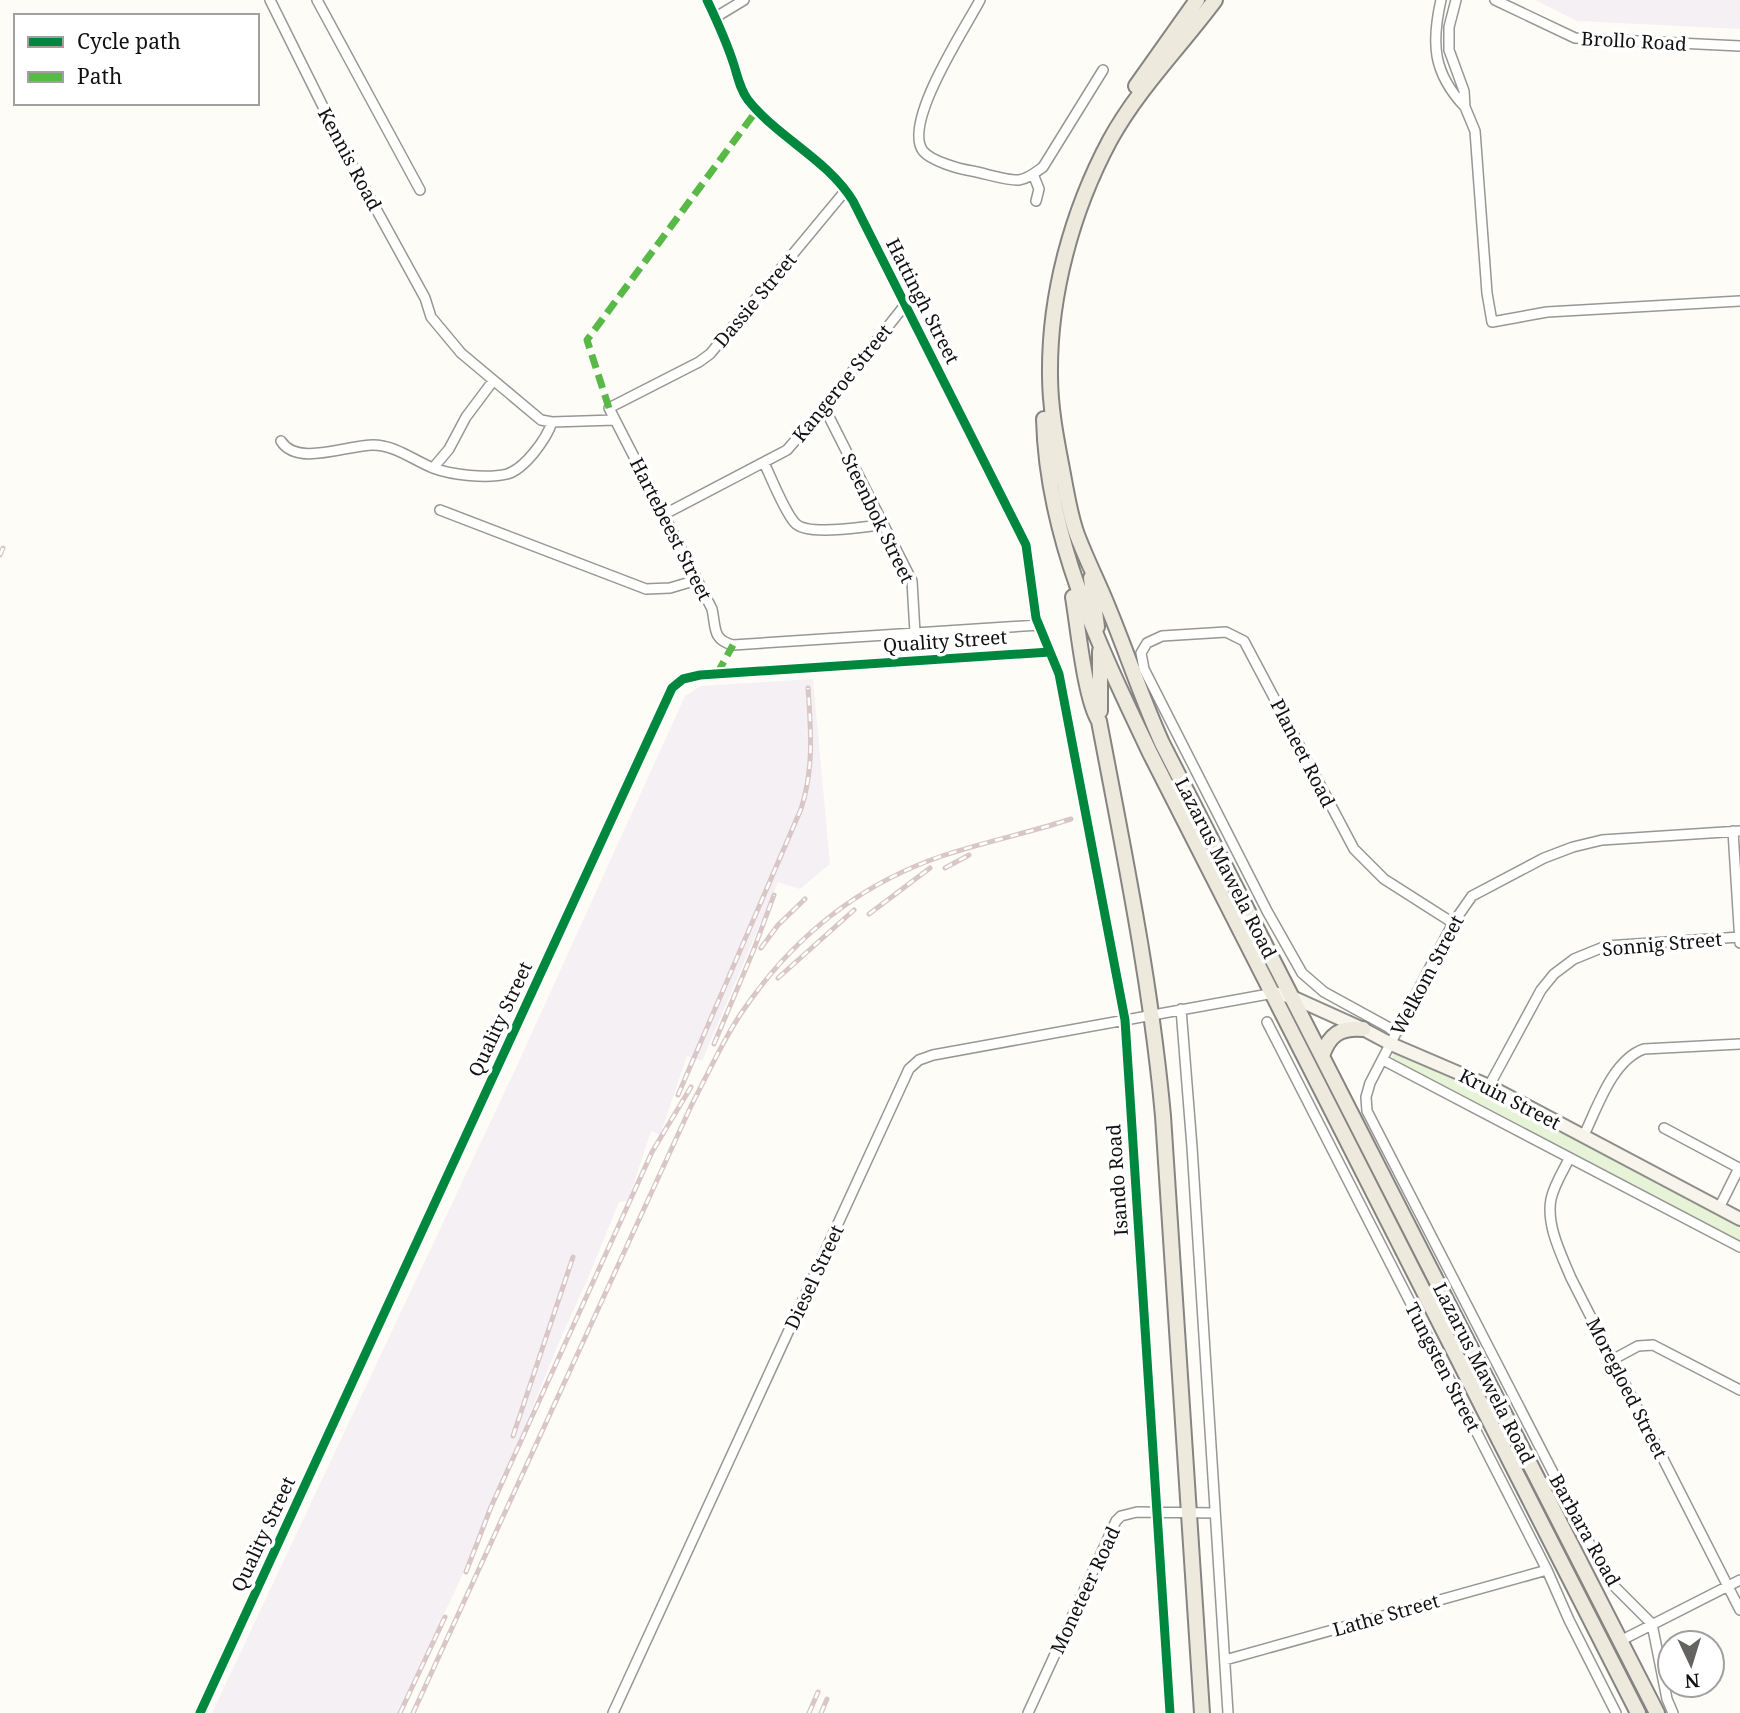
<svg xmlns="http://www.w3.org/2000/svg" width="1740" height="1713" font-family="'Noto Serif',serif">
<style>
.industrial{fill:#f5f0f3}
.green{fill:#e7f3d7}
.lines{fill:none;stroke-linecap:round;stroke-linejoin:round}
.minor-casing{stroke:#979795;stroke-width:12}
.secondary-casing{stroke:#8e8d8b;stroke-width:16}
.primary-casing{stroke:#858482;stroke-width:18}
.minor{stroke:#fffffe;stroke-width:9}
.secondary{stroke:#f6f4eb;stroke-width:12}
.primary{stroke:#ede9dc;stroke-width:14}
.rail-casing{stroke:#d9c6c7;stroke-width:5}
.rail{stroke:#fff;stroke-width:2.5;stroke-dasharray:8;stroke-linecap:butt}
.quiet{stroke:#58b947;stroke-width:7;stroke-dasharray:14 7;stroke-linecap:butt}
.cycleway-casing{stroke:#fff;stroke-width:13}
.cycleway{stroke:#00873e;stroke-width:9}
.labels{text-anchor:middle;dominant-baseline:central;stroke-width:7;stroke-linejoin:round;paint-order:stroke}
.street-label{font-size:19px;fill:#111;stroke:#fff}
</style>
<rect width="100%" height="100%" fill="#fdfcf7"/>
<path class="industrial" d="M1535,0h205v29l-163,-8z
M813,679l17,185 -30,25 -22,-7 -76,179 -15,-5 -27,79 -9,-4 -23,70 -9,1 -28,69 -34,76 -77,191 -83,175h-185l303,-643 170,-374 16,-10z"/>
<path class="green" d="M1396,1052l34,13 310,161v15l-337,-176 -10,-6 -1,-3z"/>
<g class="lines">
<g class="minor-casing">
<path id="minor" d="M270,0l83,167 72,131 6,19 30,36 80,67 11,2 63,-2
M317,0l103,190
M707,0c10,21 20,43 27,65 4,13 6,24 14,35 30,38 79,59 105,101l173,344 10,73 23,56 66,346 45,693
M980,0c-14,27 -78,123 -57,151 8,10 36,18 49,20 12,2 35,10 47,9 9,-1 17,-8 24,-13l60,-97
M1441,0c-10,44 -8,73 24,107
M1456,0l-7,27v23l15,41 1,16 10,24 12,162 5,29 55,-10 193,-11
M1495,0l80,38 165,8
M716,17l28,-17
M1033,174l6,15 -3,12
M846,190l-136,164 -11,8 -90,46 103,201c4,18 0,31 21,36l306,-20
M824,407l88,174 3,52
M281,441c16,26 66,4 92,4 22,0 40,15 60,23 19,7 54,11 74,6 18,-5 40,-36 45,-52
M764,463c8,16 20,48 31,60 13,14 69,3 88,2
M433,468l16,-19 17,-32 27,-36
M440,510l206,79 24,-1 27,-8
M663,515l124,-65 37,-43 81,-102
M1733,831l7,112
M1181,1009l11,138 36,566
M1267,1022l280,548 22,50 47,93
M1397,1032l-73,-40 -22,-19 -35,-62 -123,-242 -3,-16 6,-10 15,-7 64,-4 18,9 110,208 30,30 69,44
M1383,1060l357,187
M1489,1086l52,-96 13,-16 20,-15 32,-13 134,-9
M1664,1128l75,40 -20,40
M1583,1137c14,-28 29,-77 61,-88l96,-5
M1569,1159c-6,12 -15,26 -18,40 -5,26 10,55 20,79l169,332
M1612,1360l26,-14 15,-1 87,45
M1620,1641l120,-61
M1225,1660l322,-90
M200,1713l472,-1025 11,-9 17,-4 350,-23
M613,1713l296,-644 10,-9 14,-5 341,-62
M1028,1713l88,-192 5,-5 16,-4 78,1
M1673,1713l-6,-14 -15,-75 -38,-38 -14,-22 -233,-453 -1,-14 4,-14 83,-160 19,-27 72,-38 29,-11 29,-7 138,-9"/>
</g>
<g class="secondary-casing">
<path id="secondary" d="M1274,993l18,4 71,32 28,15 98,42 251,133"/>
</g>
<g class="primary-casing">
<path id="primary" d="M1215,0c-35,47 -77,89 -105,140 -38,71 -61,155 -60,235 0,32 6,63 12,94 4,21 7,42 14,63 8,22 18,42 27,63 21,49 37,99 59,148l495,970
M1136,86l61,-86
M1044,419c3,120 56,229 106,334l488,960
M1091,578l6,49
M1073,597c5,30 12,102 26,124 25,132 52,262 64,395l39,597
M1100,651v60
M1322,1056c7,-21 18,-29 41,-27"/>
</g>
<use href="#minor" class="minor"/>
<use href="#secondary" class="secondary"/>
<use href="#primary" class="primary"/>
<g class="rail-casing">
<path id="rail" d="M0,555l3,-7
M945,868l24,-13
M869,914l61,-46
M761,948l17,-23 27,-26
M778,978l76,-68
M714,1044l40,-95 20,-54
M678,1095l123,-286c13,-40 10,-79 7,-121
M513,1436l60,-179
M466,1572l25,-65 137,-302 24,-53 39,-65
M400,1713l45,-96
M413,1713l279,-609c16,-30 30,-62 48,-89 50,-75 117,-130 202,-159 42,-14 86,-23 129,-37
M809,1713l9,-21
M821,1713l6,-14"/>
</g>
<use href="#rail" class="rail"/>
<path class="quiet" d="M609,408l-22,-68 170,-230
M717,674l16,-29"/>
<g class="cycleway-casing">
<path id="cycleway" d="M707,0c10,21 20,43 27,65 4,13 6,24 14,35 30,38 79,59 105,101l173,344 10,73 23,56 66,346 45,693
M200,1713l472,-1025 11,-9 17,-4 350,-23"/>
</g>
<use href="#cycleway" class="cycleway"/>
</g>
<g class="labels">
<g class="street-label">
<text transform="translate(1634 41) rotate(3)">Brollo Road</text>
<text transform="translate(350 159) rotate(62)">Kennis Road</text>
<text transform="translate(755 300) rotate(-50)">Dassie Street</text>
<text transform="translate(923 301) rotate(63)">Hattingh Street</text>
<text transform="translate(842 383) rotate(-51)">Kangeroe Street</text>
<text transform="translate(878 518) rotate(64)">Steenbok Street</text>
<text transform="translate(671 529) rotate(63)">Hartebeest Street</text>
<text transform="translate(945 641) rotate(-4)">Quality Street</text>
<text transform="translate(1303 753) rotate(63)">Planeet Road</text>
<text transform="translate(1226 868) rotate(63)">Lazarus Mawela Road</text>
<text transform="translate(1662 944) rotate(-5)">Sonnig Street</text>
<text transform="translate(1427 975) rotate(-62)">Welkom Street</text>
<text transform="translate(500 1019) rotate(-65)">Quality Street</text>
<text transform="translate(1510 1099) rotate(27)">Kruin Street</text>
<text transform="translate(1117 1180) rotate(-94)">Isando Road</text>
<text transform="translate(814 1277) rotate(-65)">Diesel Street</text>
<text transform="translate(1443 1367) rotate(63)">Tungsten Street</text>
<text transform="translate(1484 1373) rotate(63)">Lazarus Mawela Road</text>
<text transform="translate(1627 1388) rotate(63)">Moregloed Street</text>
<text transform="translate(1585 1530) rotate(61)">Barbara Road</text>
<text transform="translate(263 1534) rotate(-65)">Quality Street</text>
<text transform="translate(1085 1590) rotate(-65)">Moneteer Road</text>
<text transform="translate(1386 1615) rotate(-16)">Lathe Street</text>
</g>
</g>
<rect x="14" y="14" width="245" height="91" fill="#ffffff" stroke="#a0a0a0" stroke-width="2"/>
<rect x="28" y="37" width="35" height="10" fill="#00873e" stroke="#a0a0a0" stroke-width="2"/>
<text x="77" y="49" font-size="21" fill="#111111">Cycle path</text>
<rect x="28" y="72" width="35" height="10" fill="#58b947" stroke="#a0a0a0" stroke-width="2"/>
<text x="77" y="84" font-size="21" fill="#111111">Path</text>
<g transform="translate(1691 1664) rotate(176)"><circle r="33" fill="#ffffff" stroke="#a0a0a0" stroke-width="2"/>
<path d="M0-5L12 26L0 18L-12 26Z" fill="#646362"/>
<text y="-10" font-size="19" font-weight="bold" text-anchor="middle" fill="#111111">N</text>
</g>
</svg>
